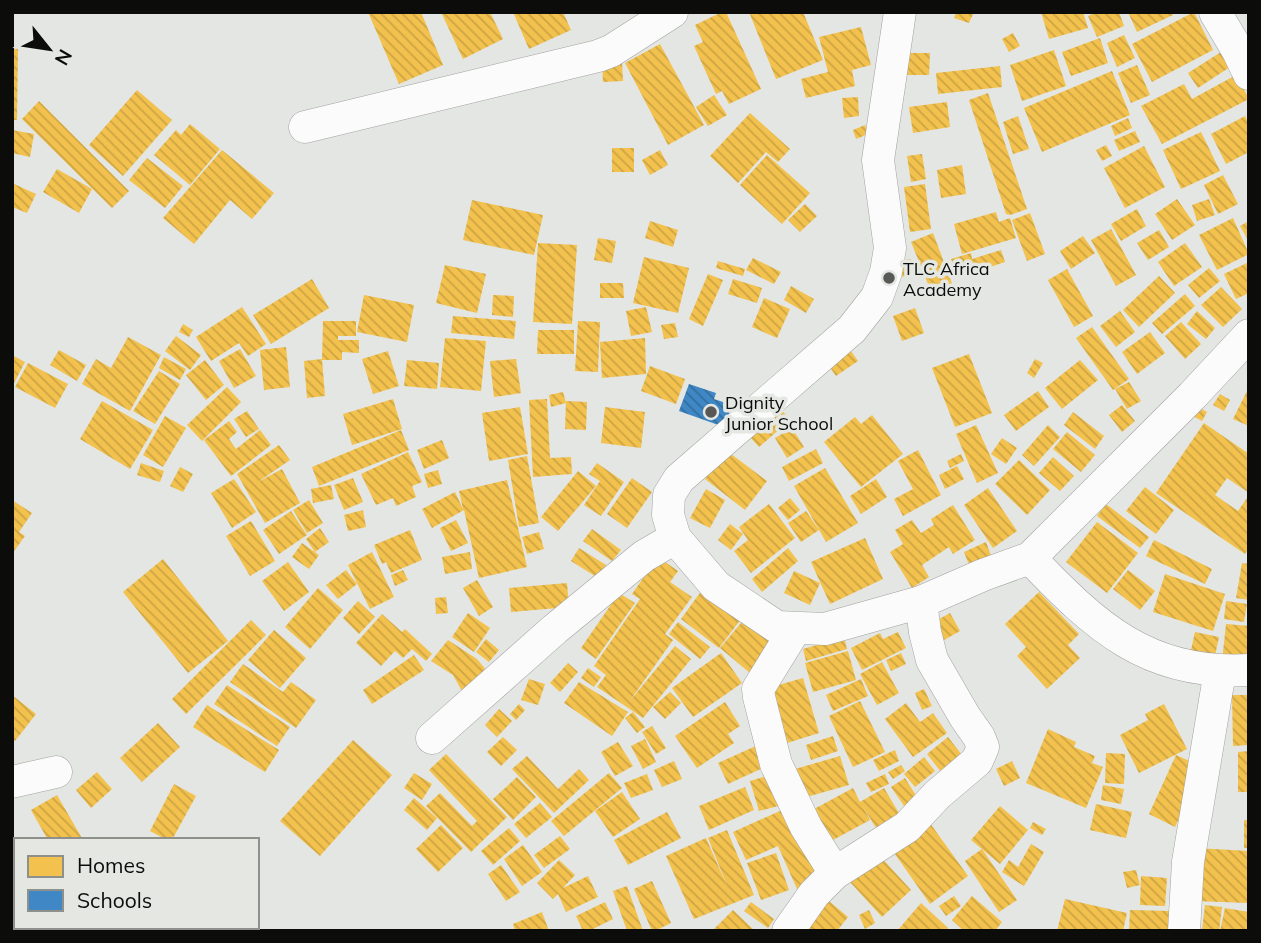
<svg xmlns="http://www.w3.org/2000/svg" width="1261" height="943" font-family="Mulish,sans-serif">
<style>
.homes{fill:url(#homes-back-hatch)}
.schools{fill:url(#schools-back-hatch)}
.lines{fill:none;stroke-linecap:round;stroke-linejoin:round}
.street-casing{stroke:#a1a2a0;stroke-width:33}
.street{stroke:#fbfbfb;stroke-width:32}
.poi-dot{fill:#585957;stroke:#e4e7e2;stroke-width:2.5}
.labels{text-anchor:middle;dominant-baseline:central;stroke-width:7;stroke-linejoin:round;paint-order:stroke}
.poi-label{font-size:18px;fill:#0c0d0b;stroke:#e4e7e2;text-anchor:start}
</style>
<defs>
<pattern id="homes-back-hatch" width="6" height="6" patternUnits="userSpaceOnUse" patternTransform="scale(1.75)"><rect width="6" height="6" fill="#f2c14e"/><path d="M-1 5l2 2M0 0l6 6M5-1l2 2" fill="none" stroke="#cea543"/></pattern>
<pattern id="schools-back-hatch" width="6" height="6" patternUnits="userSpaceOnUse" patternTransform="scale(1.75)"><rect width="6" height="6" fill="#3f88c5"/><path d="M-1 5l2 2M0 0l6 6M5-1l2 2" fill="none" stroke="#336e9e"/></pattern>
</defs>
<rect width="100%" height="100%" fill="#e4e6e3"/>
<path class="homes" d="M368,12h53l22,53 -44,19z
M441,12h49l13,27 -40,20z
M513,12h50l8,18 -42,19z
M722,12h4l35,77 -32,15 -7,-13 -6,3 -22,-48 9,-4 -8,-17z
M749,12h54l20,48 -47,19z
M956,12h18l-5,11 -15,-5z
M1041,12h42l5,16 -39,11z
M1097,12h22l5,14 -27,11 -9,-21z
M1128,12h44l1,3 -36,17z
M1194,12l19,38 -61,32 -20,-38z
M861,27l10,38 -19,5 3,16 -49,12 -5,-19 27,-7 -9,-35z
M1013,33l7,13 -11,6 -7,-13z
M1124,35l11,23 -18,9 -10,-24z
M1100,38l8,25 -37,13 -9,-24z
M660,44l44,81 -36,20 -43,-82z
M12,49h6l-1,71h-5z
M1054,50l12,36 -44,15 -12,-36z
M1221,52l9,15 -32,21 -10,-15z
M900,53h30l-1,22h-29z
M622,61l1,20 -20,1 -1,-20z
M1137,65l13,30 -19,8 -13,-30z
M1000,66l2,21 -64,7 -2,-21z
M1112,71l18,44 -88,37 -18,-44z
M1236,75l13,24 -87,45 -21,-38 43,-22 8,15z
M137,90l35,30 -49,56 -34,-31z
M988,93l39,116 -17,6 -4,-1 -37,-114z
M714,95l13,20 -19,11 -12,-19z
M858,97l1,19 -15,2 -2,-20z
M39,101l90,90 -17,17 -90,-89z
M947,102l3,25 -37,6 -4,-26z
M750,113l40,36 -12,13 -12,-10 -28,31 -28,-27z
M1018,116l11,33 -16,5 -10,-32z
M1245,116l4,8v28l-23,12 -15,-30z
M1128,118l4,10 -17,8 -4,-10z
M190,124l30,25 -30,36 -36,-30 22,-25 5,5z
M865,125l3,9 -12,5 -3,-9z
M12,130l22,4 -4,23 -18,-4z
M1135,131l5,11 -21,9 -5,-11z
M1201,132l19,39 -39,18 -18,-39z
M1106,145l6,11 -10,5 -6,-11z
M1144,146l21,41 -40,21 -21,-40z
M612,148h22v24h-22z
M222,150l52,43 -22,26 -22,-19 -36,44 -31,-26z
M660,150l8,15 -18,10 -8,-15z
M922,154l4,25 -15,3 -4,-26z
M767,155l43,38 -28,31 -42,-39z
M147,158l36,28 -18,22 -36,-28z
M962,165l4,29 -25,4 -4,-28z
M57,169l35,20 -13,24 -36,-21z
M1223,175l15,29 -20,10 -14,-29z
M12,183l24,11 -9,19 -15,-6z
M925,184l6,45 -21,3 -6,-45z
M1177,199l18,26 -23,15 -17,-26z
M1209,199l6,16 -18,6 -5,-16z
M472,200l71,15 -9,40 -71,-15z
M805,204l12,12 -17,16 -12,-12z
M1137,209l9,17 -25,15 -10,-17z
M996,212l3,10 11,-4 6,20 -54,16 -8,-30z
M1030,213l15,41 -18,7 -15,-41z
M1233,218l16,36 -32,16 -18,-35z
M650,221l28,9 -5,17 -28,-9z
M1249,221v21l-9,-16z
M1111,229l25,46 -20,11 -25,-46z
M1159,230l10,17 -21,13 -11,-17z
M933,233l20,53 -21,8 -21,-52z
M1083,236l12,17 -24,16 -11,-18z
M598,238l18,3 -4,22 -18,-3z
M538,243l39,2 -5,79 -39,-2z
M1185,243l17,24 -28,19 -16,-24z
M1001,250l4,12 -48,16 -6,-19 20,-6 1,6z
M644,257l45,11 -11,45 -45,-10z
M753,258l28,14 -7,12 -28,-14z
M911,259v17l-17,1v-17z
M718,261l27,8 -2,7 -27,-8z
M1249,262v31l-13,6 -12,-25z
M445,265l41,9 -9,39 -41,-10z
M1209,268l11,13 -21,17 -11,-13z
M1067,269l26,47 -19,11 -26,-47z
M708,274l15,6 -20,46 -14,-7z
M1159,276l16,17 -36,34 -16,-17z
M312,279l17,29 -58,36 -18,-29z
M733,279l29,9 -5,15 -29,-9z
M600,283h23l1,15h-24z
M791,286l23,13 -8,14 -22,-13z
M1221,287l21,22 -19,18 -22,-22z
M1185,294l10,12 -33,28 -10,-11z
M364,295l50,10 -7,37 -50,-10z
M493,295l21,1 -1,21 -21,-2z
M764,298l26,11 -13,29 -25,-11z
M242,307l24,37 -18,12 -9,-13 -28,18 -15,-24z
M646,307l6,25 -21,4 -5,-25z
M915,308l9,25 -22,8 -9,-25z
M1120,311l15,21 -19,15 -16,-21z
M1197,311l18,17 -9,11 -19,-15z
M453,316l63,5 -2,18 -63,-6z
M323,321h33v15h-18v4h21v13l-17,-1v8h-20z
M578,321l22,1 -2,50 -23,-1z
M1181,322l20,22 -16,15 -20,-23z
M675,323l3,14 -14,2 -3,-14z
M183,324l10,6 -4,7 -10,-5z
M1092,327l37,52 -16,11 -37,-52z
M538,330h36v24h-37z
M1150,332l15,21 -28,21 -15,-22z
M176,336l25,19 -11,15 -25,-19z
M128,337l33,18 -31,56 -48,-27 14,-25 15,9z
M445,338l41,3 -5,50 -41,-4z
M645,338l1,36 -44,4 -2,-36z
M286,347l4,40 -26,3 -4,-40z
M240,349l16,27 -22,12 -15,-27z
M59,350l27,15 -9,16 -27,-16z
M388,351l11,35 -26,8 -11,-35z
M851,351l7,10 -22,15 -7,-10z
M969,354l23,59 -37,14 -23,-59z
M12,355l13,7 -13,25z
M164,357l22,12 -6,11 -21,-12z
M322,359l3,37 -18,2 -3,-37z
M516,359l5,34 -27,4 -4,-36z
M1035,359l8,4 -9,15 -7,-5z
M205,360l19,25 -18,15 -20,-25z
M407,360l32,3 -2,26 -33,-3z
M1080,360l18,20 -36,29 -17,-21z
M28,363l40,21 -13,24 -40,-21z
M650,366l35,13 -9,25 -35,-13z
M159,371l21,13 -25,40 -22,-13z
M1129,382l12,19 -14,8 -12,-20z
M227,387l14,15 -39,39 -15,-16z
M1249,387v39l-16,-7z
M1038,391l11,16 -33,24 -12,-16z
M563,392l3,11 -15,4 -2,-12z
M1220,394l10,6 -6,11 -11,-6z
M393,399l9,30 -50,16 -9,-31z
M547,399l3,59 21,-1 1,17 -39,3 -4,-77z
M102,401l51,29 -23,39 -50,-30z
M566,401l21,1 -1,28 -21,-1z
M1122,405l13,16 -13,11 -13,-17z
M1196,406l11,6 -5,9 -11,-6z
M520,407l8,47 -39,7 -7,-48z
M605,407l40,5 -4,36 -40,-5z
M781,409l9,11 -31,27 -10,-11z
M247,411l12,18 -13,8 -12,-18z
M1073,412l31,24 -9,13 -31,-24z
M872,415l31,39 -42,33 -37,-45 31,-25 6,7z
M165,416l21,12 -23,39 -20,-12z
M229,421l8,11 -8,7 7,10 24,-19 11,15 -40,31 -27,-36z
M1204,423l45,31v39l-22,-15 -12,17 23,16 11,-16v53l-4,6 -89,-61z
M976,425l22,48 -21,10 -21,-49z
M1048,425l12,12 -26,29 -12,-11z
M792,428l12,19 -17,11 -12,-20z
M401,430l8,20 -90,36 -7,-19z
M1067,432l28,23 -14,17 -28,-23z
M1002,438l15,10 -11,16 -15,-10z
M442,440l7,18 -25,11 -7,-19z
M279,445l11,15 -32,22 24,-13 18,34 -35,20 -28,-49z
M816,449l7,14 -34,18 -7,-14z
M918,450l23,45 -38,21 -9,-17 19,-10 -15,-28z
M727,451l40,30 -22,29 -40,-31z
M408,452l14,30 -10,4 4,11 -20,9 -3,-8 -17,7 -15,-31z
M961,454l3,7 -14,7 -3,-7z
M527,456l12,67 -20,4 -11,-67z
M1053,457l21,19 -14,15 -21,-18z
M1019,460l31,30 -23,25 -32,-31z
M141,463l23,8 -4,11 -23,-7z
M597,463l27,19 -23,34 -17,-11 16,-24 -11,-7z
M957,466l7,13 -19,10 -6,-14z
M180,467l13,7 -10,18 -13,-6z
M825,468l33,55 -32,19 -32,-56z
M438,470l4,14 -14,4 -4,-14z
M578,471l18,15 -38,45 -17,-14z
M353,478l10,24 -19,8 -10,-25z
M632,478l20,14 -25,36 -20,-14z
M234,479l22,33 -24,16 -21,-35z
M876,479l11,18 -26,17 -11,-18z
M507,480l20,87 -48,11 -15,-68 -32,18 -10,-19 33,-17 8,17 -4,-18z
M331,485l3,14 -21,4 -2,-14z
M1145,487l29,23 -18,24 -30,-23z
M988,488l29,43 -24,17 -29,-43z
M706,489l19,11 -15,28 -20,-10z
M790,498l10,12 -12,10 -10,-12z
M12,500l20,13 -13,19 6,4 -13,18z
M309,500l14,23 -16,10 -14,-23z
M769,504l26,34 -44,35 -17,-22 14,-11 -9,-13z
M1106,504l43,33 -9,11 -43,-32z
M953,505l22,35 -22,14 -4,-7 -27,18 7,12 -17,11 -22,-36 13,-8 -8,-14 17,-10 9,13 13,-8 -3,-6z
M363,510l3,17 -18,4 -4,-16z
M291,511l16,24 -28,19 -16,-24z
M806,511l13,19 -18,12 -13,-19z
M456,520l12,23 -17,8 -11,-23z
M251,521l24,40 -25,15 -24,-40z
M1097,522l41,31 -31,40 -41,-31z
M730,524l13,10 -12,16 -13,-10z
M320,528l9,14 -14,10 -9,-13z
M592,529l29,21 -9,11 -29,-20z
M410,530l12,30 -31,13 -5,-11 -4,2 -8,-19z
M539,532l5,17 -17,5 -5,-17z
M865,538l18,41 -53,25 -19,-42z
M1154,540l58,29 -7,15 -59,-28z
M986,542l7,19 -22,9 -7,-18z
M302,543l17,12 -10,14 -17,-12z
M579,548l27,17 -8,13 -27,-17z
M788,548l10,13 -36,31 -10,-13z
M372,552l22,45 -24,12 -22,-44z
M470,552l2,17 -27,5 -3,-17z
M658,557l20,14 -8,11 22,15 -27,37 8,6 -44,62 46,-56 16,13 -48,59 -46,-31 9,-12 -12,-9 46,-67 -8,-5z
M163,559l65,82 -40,32 -65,-81z
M288,562l21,30 -25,19 -22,-30z
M1242,563l7,1v36l-13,-2z
M346,570l11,14 -19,15 -12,-14z
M403,570l5,10 -13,6 -4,-11z
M1128,570l27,21 -15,19 -27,-21z
M794,571l26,12 -10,22 -26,-12z
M1165,574l60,20 -12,37 -60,-19z
M477,580l16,27 -14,9 -16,-28z
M567,583l2,24 -58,5 -2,-24z
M318,588l25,22 -33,39 -25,-22z
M702,590l39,29 -22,29 -38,-29z
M1039,592l40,42 -11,11 12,13 -33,31 -30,-33 9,-9 -21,-23z
M619,593l16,10 -39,56 -15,-11z
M446,597l2,16 -12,1 -1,-16z
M358,601l17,16 -16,17 -16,-16z
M1226,601l21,3 -3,18 -20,-3z
M468,613l22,15 -16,24 -22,-15z
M950,613l10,18 -23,13 -10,-18z
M382,614l20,18 3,-3 27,25 -6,7 -14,-12 -9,9 -8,-7 -14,15 -25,-23z
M746,617l36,31 -26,30 -36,-30z
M251,620l15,15 -80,79 -14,-15z
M678,622l32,25 -10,12 -31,-25z
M1226,624l23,2v38l-27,-3z
M274,630l32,28 -26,30 -32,-28z
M898,632l8,16 -44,22 -11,-22 29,-15 3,6z
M1195,632l24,5 -6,28 -24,-6z
M844,637l3,12 -41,12 -3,-12z
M486,639l13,11 -10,12 -13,-10z
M448,640l29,19 15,18 -25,23 -14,-25 -22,-14z
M848,651l8,29 -43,12 -8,-29z
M721,653l21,30 -49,34 -21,-29z
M901,653l5,11 -15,7 -5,-11z
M414,655l10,15 -52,34 -9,-14z
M882,662l17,31 -22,12 -17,-31z
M568,663l10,9 -18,20 -10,-9z
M243,664l40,28 8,-10 25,18 -20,28 -66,-46z
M588,668l13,9 -7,10 -13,-9z
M803,678l16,55 -35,11 -16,-56z
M529,679l16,5 -7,21 -17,-5z
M861,679l7,17 -35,15 -7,-16z
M579,682l49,30 -16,24 -48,-33z
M227,685l63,42 -13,19 -63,-42z
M924,689l8,17 -10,4 -7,-17z
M670,692l11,11 -16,16 -12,-12z
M12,695l24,19 -21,27 -3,-2z
M1232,695h17v50l-16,1z
M860,701l25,51 -32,15 -24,-51z
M725,702l15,24 -12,8 6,9 -37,25 -22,-32z
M906,703l14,19 13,-9 14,20 -34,24 -28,-38z
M519,704l6,6 -9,10 -6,-6z
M1164,704l23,45 -48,24 -19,-38 28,-15 -3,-6z
M207,705l72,45 -14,22 -72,-45z
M499,709l13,12 -15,16 -12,-12z
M633,712l12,15 -8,6 -12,-15z
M158,723l22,24 -38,35 -22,-24z
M652,726l14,22 -10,6 -14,-22z
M1048,729l28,13 -2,5 21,9 -3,7 11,4 -17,41 -60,-25z
M833,736l5,15 -27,9 -5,-15z
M503,737l14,13 -16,16 -14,-14z
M948,737l14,18 -21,17 -14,-18z
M645,739l11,23 -13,7 -12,-23z
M353,740l39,35 -72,81 -40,-35z
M618,742l15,24 -18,10 -14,-24z
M758,745l9,21 -39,18 -10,-21z
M895,750l4,11 -20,10 -6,-11z
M1249,751v41h-11v-40z
M1106,753l19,1 -1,30 -19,-1z
M446,754l61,63 -36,35 -45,-46 14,-13 32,33 5,-5 -48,-51z
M1176,755l27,12 -28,60 -26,-13z
M527,756l31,33 21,-20 10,11 -35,33 -42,-44z
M840,756l9,29 -46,13 -8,-29z
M924,757l11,14 -20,16 -11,-13z
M674,761l8,18 -20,8 -8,-17z
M1012,761l8,17 -16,8 -8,-17z
M901,765l4,6 -12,8 -5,-7z
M97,772l15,17 -21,19 -15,-18z
M414,773l18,11 -10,16 -18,-12z
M609,773l13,15 -58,48 -13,-15z
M777,773l9,31 -27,7 -9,-30z
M647,774l6,16 -22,8 -7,-15z
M885,774l4,10 -18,8 -5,-9z
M517,777l19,20 -23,23 -20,-21z
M905,778l17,27 -13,8 -18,-26z
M174,784l22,12 -24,44h-5l-17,-9z
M1103,785l21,4 -3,15 -20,-4z
M745,787l9,23 -45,20 -10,-24z
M853,788l7,14 24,-14 22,37 -23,14 -20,-32 7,13 -50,27 -17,-32z
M622,792l18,27 -27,18 -18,-26z
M57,795l26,45h-35l-17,-30z
M414,798l23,20 -10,12 -23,-20z
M540,803l12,14 -26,21 -12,-14z
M1096,804l36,8 -6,26 -36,-8z
M791,806l31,72 -25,11 -19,-43 -32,14 -13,-28z
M1000,806l28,24 -28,34 -29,-24z
M667,812l14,26 -53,27 -14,-25z
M927,819l41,57 -38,28 -40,-57z
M1244,820h5v28h-5z
M1033,822l13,7 -4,6 -12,-7z
M441,825l22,23 -25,24 -22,-23z
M509,828l11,13 -27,24 -12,-14z
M727,830l27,65 -60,24 -28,-63 40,-18 22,50 -20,-50z
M560,836l10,13 -26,19 -10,-13z
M1031,844l13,8 -20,34 -22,-14 7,-12 9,7z
M523,845l19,27 -20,14 -18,-27z
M1196,848l53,3v52l-56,-2z
M982,849l35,51 -18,12 -34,-51z
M776,853l13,37 -28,10 -14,-37z
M879,855l32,35 -29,27 -32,-35z
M559,860l16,15 -12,13 25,-12 10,21 -32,15 -8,-18 -5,5 -16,-16z
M501,865l19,27 -14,9 -18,-27z
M1136,870l4,15 -13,3 -4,-16z
M1141,876l26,2 -2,28 -25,-1z
M652,881l19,42 -16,8h-3l-18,-42z
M16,886v35l-4,1v-35z
M627,886l16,45h-16l-14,-40z
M954,896l7,10 -15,10 -7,-10z
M972,896l30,26 -7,9h-31l-12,-11z
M1065,899l62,14 -4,18h-66z
M829,901l19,16 -11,14h-33z
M605,902l8,17 -24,12h-6l-7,-15z
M751,902l23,17 -6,9 -24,-17z
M921,903l27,25 -2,3h-49z
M1205,905l17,2 -3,24 -17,-1z
M1225,908l24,4v19h-29z
M733,910l22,21h-43z
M869,910l6,13 -10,6 -6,-14z
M1130,910l42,1 -1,20h-42z
M542,912l7,19h-34l-2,-7z"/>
<path class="schools" d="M689,384l27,9 -2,6 18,6 -8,22 -45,-16z"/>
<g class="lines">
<g class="street-casing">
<path id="street" d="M900,12l-22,148 12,88 -4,24 -9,25 -25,32 -173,150 -10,16 -1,20 7,23 41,48 61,41 48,2 96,-27 62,-27 47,-17 162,-162 57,-61
M1215,12l23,39 11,23
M305,127l293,-71 13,-5 61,-39
M1030,558c65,68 118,118 219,112
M795,629l-37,60 1,8 17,67 30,63 29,46
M432,738l123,-109 89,-73 31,-18
M12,782l44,-10
M788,931l26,-37 21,-21 72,-46 30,-32 40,-34 6,-14 -4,-10 -14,-20 -33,-57 -7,-28 -4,-30
M1184,931l4,-69 32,-191"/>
</g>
<use href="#street" class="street"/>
</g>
<g class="poi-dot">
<circle cx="889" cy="278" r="7"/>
<circle cx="711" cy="412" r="7"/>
</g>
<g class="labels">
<g class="poi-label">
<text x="903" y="268">TLC Africa<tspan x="903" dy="21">Academy</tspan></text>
<text x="725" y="402">Dignity<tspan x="725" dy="21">Junior School</tspan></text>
</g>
</g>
<rect width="1261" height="943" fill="none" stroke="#0c0d0b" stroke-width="28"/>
<rect x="14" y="838" width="245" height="91" fill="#e4e7e2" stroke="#8e908c" stroke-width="2"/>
<rect x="28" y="856" width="35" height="21" fill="#f2c14e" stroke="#8e908c" stroke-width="2"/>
<text x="77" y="873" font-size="21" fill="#0c0d0b">Homes</text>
<rect x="28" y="890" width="35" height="21" fill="#3f88c5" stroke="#8e908c" stroke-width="2"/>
<text x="77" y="908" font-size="21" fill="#0c0d0b">Schools</text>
<g transform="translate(49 49) rotate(120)" stroke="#e4e7e2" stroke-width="5" paint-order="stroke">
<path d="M0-5L12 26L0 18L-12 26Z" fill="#0c0d0b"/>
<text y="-10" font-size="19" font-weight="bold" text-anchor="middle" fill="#0c0d0b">N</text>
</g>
</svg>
